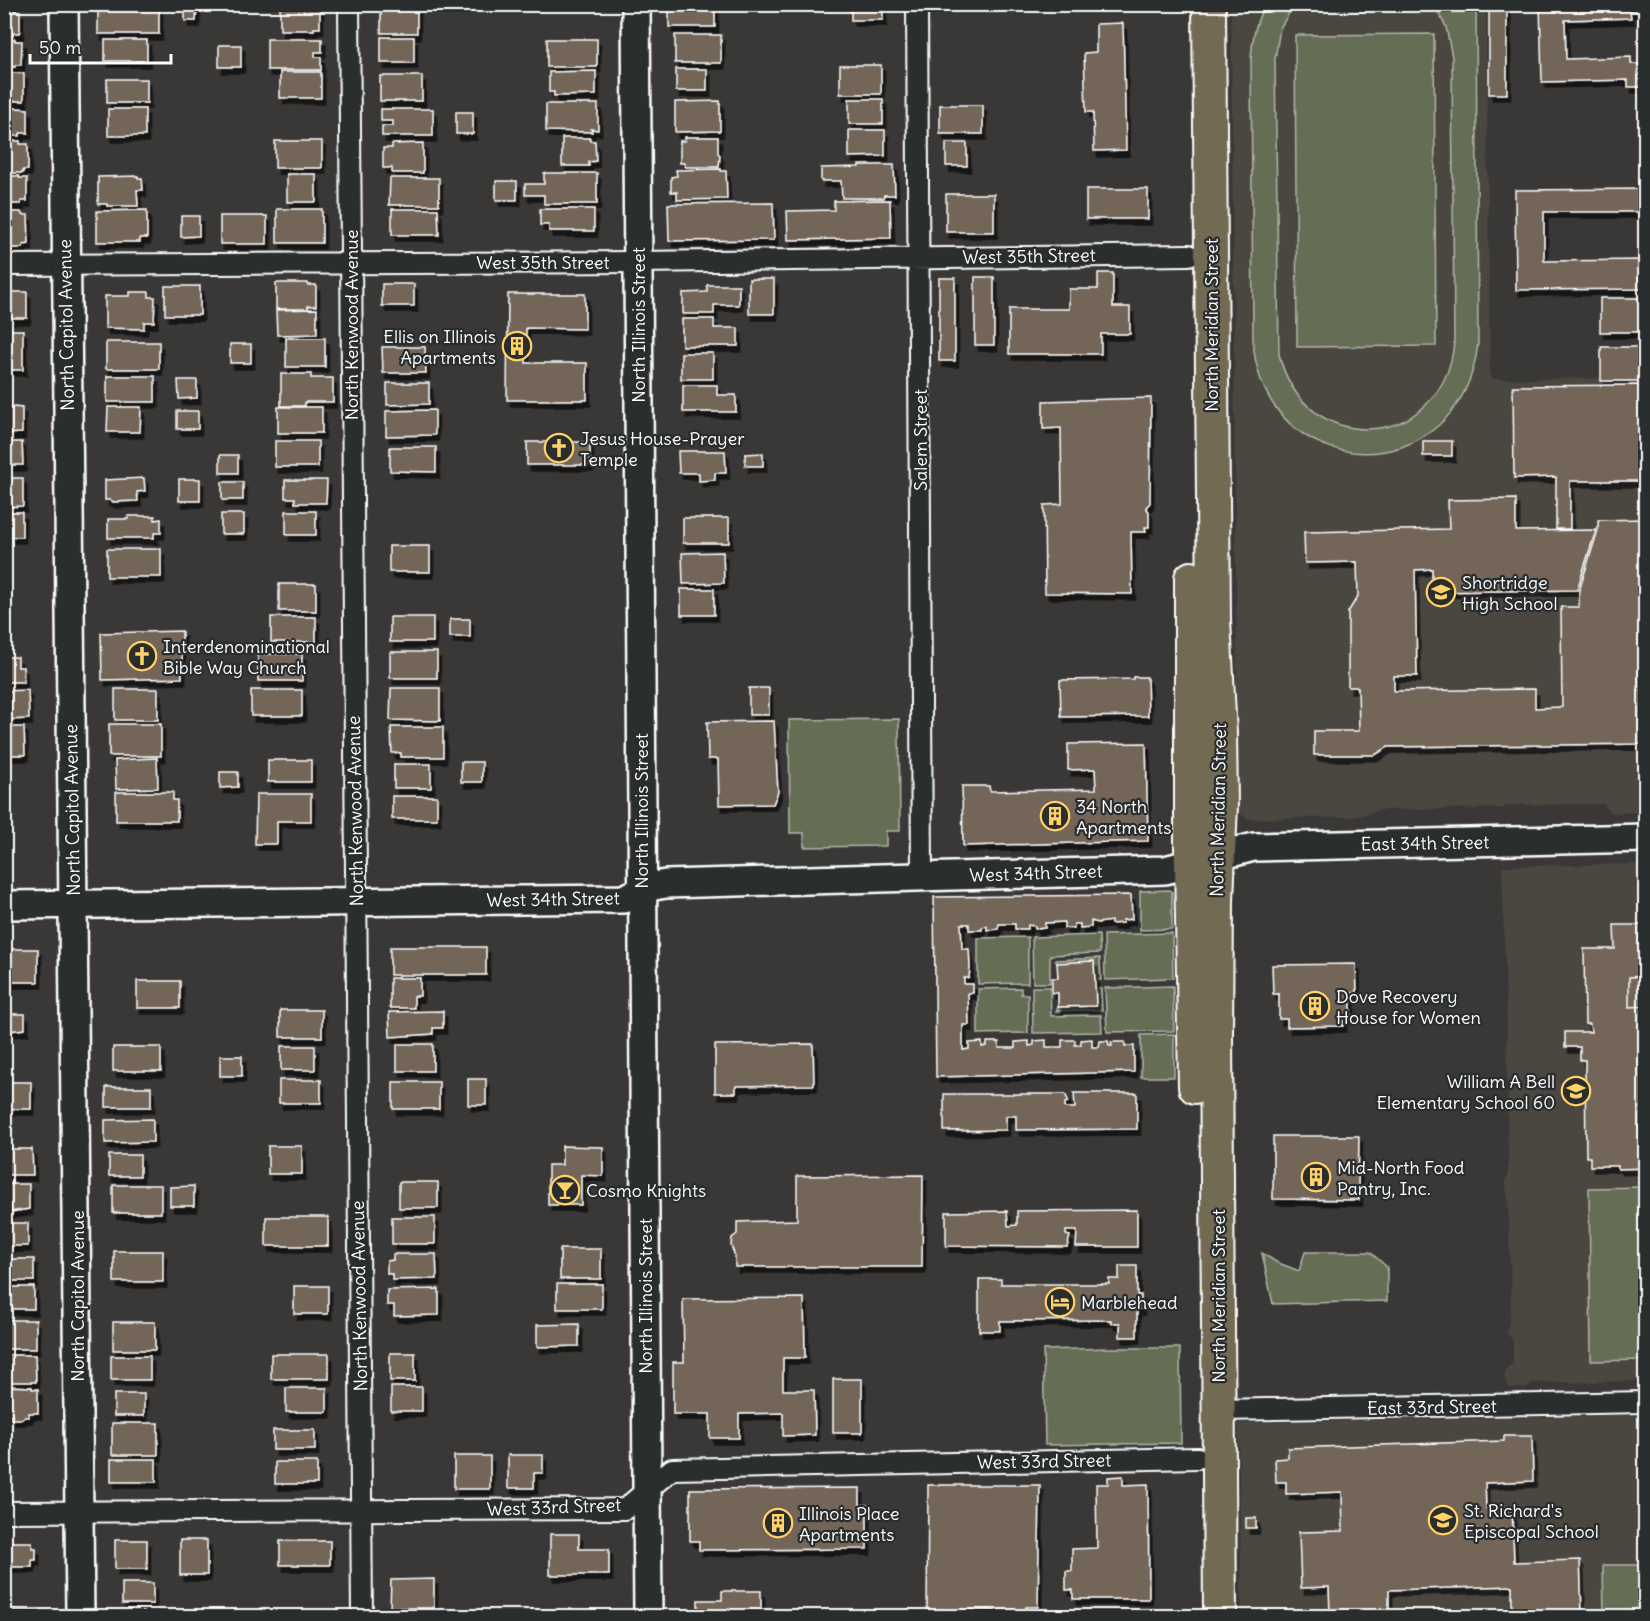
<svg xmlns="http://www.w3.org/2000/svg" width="1650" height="1621" font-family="Delius,sans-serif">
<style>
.built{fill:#4a4641}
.green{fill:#656e54;stroke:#b2b6aa;stroke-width:1.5}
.building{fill:#736559;stroke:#fff;stroke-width:1.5;filter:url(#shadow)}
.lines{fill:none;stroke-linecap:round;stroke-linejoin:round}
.street-casing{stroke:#fff;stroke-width:24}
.secondary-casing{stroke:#fff;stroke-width:32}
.primary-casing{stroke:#fff;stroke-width:36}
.street{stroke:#2a2d2e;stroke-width:20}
.secondary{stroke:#2a2d2e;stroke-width:27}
.primary{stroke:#736b52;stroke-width:32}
.labels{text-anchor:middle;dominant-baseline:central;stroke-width:4.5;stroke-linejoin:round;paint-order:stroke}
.street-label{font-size:18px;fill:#fff;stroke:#2a2d2e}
.poi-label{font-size:18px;fill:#fff;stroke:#2a2d2e;text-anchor:start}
</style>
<defs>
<filter id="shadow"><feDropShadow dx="3.5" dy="6" stdDeviation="0" flood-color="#0009"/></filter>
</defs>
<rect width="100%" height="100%" fill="#393837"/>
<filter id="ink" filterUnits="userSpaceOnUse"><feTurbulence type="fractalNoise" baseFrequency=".0167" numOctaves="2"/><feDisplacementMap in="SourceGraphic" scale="12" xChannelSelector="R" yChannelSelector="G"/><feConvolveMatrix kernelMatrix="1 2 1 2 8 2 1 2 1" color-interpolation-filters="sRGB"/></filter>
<g filter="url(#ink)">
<path class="built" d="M1231,5h255l4,374 155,-1v434l-35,1 -6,-9 -98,1 -1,3 -125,2 -25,7 -106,2 -11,-6z
M1645,864v517l-113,2 -6,5h-16l-6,-10 3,-10 6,-4v-23l-6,-8 3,-15 1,-23 -3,-97 -3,-16 3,-7 -1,-142 -5,-167z
M1645,1415v201h-403l-4,-193z"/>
<path class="green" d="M1265,5h29l-14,23 -5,31 4,295c25,106 164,97 175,-11l-2,-286 -6,-30 -12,-22h42l2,338c-16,150 -217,144 -225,-4l-2,-279c1,-19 4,-39 14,-55z
M1434,34l2,312 -139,1 -2,-312z
M899,719l1,112h-14v15l-82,1v-14h-14l-1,-113z
M1169,890l3,2v37l-32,1v-39z
M1172,933l1,45 -68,2 -1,-45z
M1099,935l1,18 -50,2v28h-17l-1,-46z
M1028,937v46l-50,1v-46z
M1100,958l1,22h-6l-1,-19 -37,2 -2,-3z
M1173,986l1,45 -67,1 -2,-44z
M1032,987h18l1,29 50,-1 1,17 -69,1z
M1021,988v6h7v39l-50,1v-45z
M1095,988l6,1 1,21 -46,1 2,-4 38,-1z
M1174,1034v43h-33v-42z
M1645,1187v173l-54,1 -2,-173z
M1305,1252h65l17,15v34l-114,3 -11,-51 14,9 23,9z
M1111,1348h69l1,95 -136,2 -2,-95z
M1603,1565h42v51h-41z"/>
<path class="building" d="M98,4h61v30h-61z
M669,4h46v23h-46z
M851,4h32v16h-32z
M1540,4h106v7h-16l1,7 -66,2 1,39 65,-2v7h15v23h-18v-7l-86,2z
M185,5h12l-1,16h-11z
M280,5h32v3h8v20h-6v2h-34z
M381,5h36v28h-36z
M4,9l16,2v22h-7v3h-9z
M1489,9h18v85h-18z
M1123,23l3,127 -32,1 -1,-39h-7l-2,-59 12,-1v-28z
M675,35h46v28h-46z
M381,37h33v26h-33z
M4,39h11v2h7l-1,24h-6v2h-11z
M267,39h55v13h-7v5h6v13h-54z
M547,39h50v28h-50z
M105,40h42v21h-42z
M219,45h22v22h-22z
M840,65h41v29h-41z
M676,69h31v22h-31z
M596,71v24l-42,1v-4h-5v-20z
M280,72h41v26h-41z
M4,73h20v28h-20z
M380,76h42v25h-42z
M107,79h40v24h-40z
M849,99h34v25h-34z
M720,101v30l-45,1v-30z
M546,104h52v26l-7,-1 1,3 -46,-1z
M940,105h43v29h-43z
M4,107l24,2v24h-8v3h-16z
M108,109h37v27h-37z
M381,109h52v27h-51v-10h11v-5h-12z
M456,112h17v22h-17z
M849,130h36v26l-36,1z
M685,137h33v16l2,2 -1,12h-34v-4h-5v-22h5z
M562,138h28v3h5l1,20 -7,1v4h-27z
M4,141h16v3h8v26h-5v3h-19z
M275,141h47v27h-47z
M423,143v30h-31v-5h-9v-20h9v-4z
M946,143h21v23h-21z
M859,165h35l1,30h-11l-1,3h-41l-1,-17h-20v-13l38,-1z
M721,169v2h5l1,28 -50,1v-8h-6v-15l6,-1 -1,-6z
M544,173h53v31h-53v-9h-19v-11h19z
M287,174h29v28h-29z
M4,176h15v2h8v23h-6v3h-17z
M138,176v2h4l1,12h-6l1,16h-31v-2h-9v-27z
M390,178h49v27h-50z
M496,181h21v19h-21z
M1086,189h62v30h-62z
M1646,189v23h-102v49l102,-1v29l-130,1 -1,-100z
M946,194h48v38h-48z
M890,200l1,38 -103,2 -1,-29 47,-1v-9z
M773,203l1,37 -105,1 -1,-37z
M277,209h45v34h-45z
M392,209h46l1,26h-47z
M540,209h54v22h-45v-6h-9z
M147,210v28h-7v4h-43v-31z
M4,212h17l1,3h6l1,29 -6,1v3h-19z
M181,216h18v20l-18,1z
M220,216h47v28h-47z
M1098,273h15v34h17v27h-29v20h-92v-45h60v-20h29z
M975,277h19v68h-19z
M939,278h16v83h-16z
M749,279h25v35h-25z
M276,283h32v2h8v21h-8v3h-32z
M382,284h32v22h-32z
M707,285h32v20h-25v9h-31v-21l24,-1z
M165,286h35v29h-35z
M4,292h23v26h-23z
M130,292h19v5h6l-1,25h-10v7l-39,-1v-32h25z
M508,294h77v35l-59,-1v35h61v37h-80z
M1600,298h46v34h-46z
M317,309v25l-40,1 -1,-25z
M682,319h32v9h24v18h-56z
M4,330h19v40h-15v-10h-4z
M286,338h39v29h-39z
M106,342h53v27h-53z
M230,344h21v19h-21z
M382,347h43l1,26h-43z
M1601,347h45v34h-45z
M681,353h32v26h-32z
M281,374h30v4h22v24h-28v4h-24z
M107,376h48v26h-48z
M178,380h19v18l-18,1z
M387,383h42v21l-42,1z
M683,385h34v10h19v17h-53z
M1646,385v96h-76v48h-14v-52l-42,1 -1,-92z
M1151,398l-1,105 -4,4 3,5v15h-4l1,5h-15l1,62 -87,-1 -1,-88 18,-1 -1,-76 -18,1v-28z
M4,406l18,2v25l-18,1z
M108,407h33l-1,25h-33z
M278,407h44v26h-44z
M435,410v25l-49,1v-25z
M177,411h21v18h-21z
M275,441h43v26h-43z
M1423,441h29v15h-29z
M4,442h18l1,23h-19z
M527,442h63v23h-63z
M390,447h46v25l-46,-1z
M678,451h47l1,22h-11v7l-16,1v-8h-20z
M763,453v13h-18v-12z
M220,455h18v18h-18z
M4,478h19v28l-19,1z
M144,478l1,13 -8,1 1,9 -27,1 -1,-2h-5v-20z
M179,479h21v22h-21z
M285,480h42l-1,23h-31v-5h-10z
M222,482h21v18h-21z
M1516,499v32l80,-1 -19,60 -145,2v-23l-17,1 2,106h-23v15l141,-2v19l27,-1 -1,-100h18v-16l19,-61v-10l48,-1v225l-258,3 -13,8h-61v-24h45l-1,-44h-10v-75l10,-16 -1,-34 -52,1 -1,-31 145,-3 -1,-29z
M286,511h30v24h-30z
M4,512h18v25h-18z
M221,514h23v20h-23z
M128,516h27v4l6,-1v14h-7v5h-46v-19h20z
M683,518h46v25h-46z
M389,546h41v26h-41z
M107,549h54v28h-54z
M723,552l1,31 -41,1 -1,-31z
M279,584h37v27h-37z
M681,589h33v26h-33z
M271,617h45v25h-45z
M390,617h43v25h-43z
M450,619h20v18h-20z
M182,631v47l-80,2 -1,-47z
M390,652h47v26h-47z
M258,654h44v27h-44z
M4,657h14v10h5l1,15h-20z
M1133,677h14l1,39 -87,1 -1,-37 73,-1z
M391,688h49v33l-50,-1z
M749,688h20v27h-20z
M115,689h43v31h-43z
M28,690l1,29 -25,1v-29z
M251,690h51v26h-51z
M774,721l4,71 -5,12 -54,1 -1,-46h-10l-1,-37z
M109,724h52v32h-52z
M4,727h20l1,28h-21z
M391,727h52v30h-42v-4h-9z
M1146,743l2,98 -185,5 -1,-60h27l1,5 106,-2 -1,-20 -27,1v-26z
M157,758l1,30 -42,1 -1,-29z
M268,760h43v22h-43z
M461,762h21v20h-21z
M394,764h37v24h-37z
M220,772h18v15l-18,1z
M116,792h57v8h4v21h-61z
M256,794h55v27h-34v23h-22z
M392,796h45v23h-45z
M1131,895l1,24 -9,1v3l-12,1v-3l-13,2 -7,-2v6l-11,1v-4h-6v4h-10v-6l-19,1v5l-10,1v-3l-7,-1v4h-13v-5h-16l-1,5 -11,1v-4l-5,1v3h-13v-6h-8l1,25h7l1,17 -1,12h-5v6h9v9h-5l1,32h-6v25l6,-1v-6l13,-1v5l5,-1v-4h12v6h16v-6l14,-1v5l5,-1v-4l12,-1v7h16v-7h13v5h6v-5l11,-1v8h7l1,-6h8l1,5h3l-1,-4h14v4h9v26l-198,5 -2,-180z
M1614,925h32v243l-28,1v-3h-28v-9h-4l-1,-97h-5v-13h-15v-15h26l-1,-8h-5l-1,-75h31z
M390,947h96v28h-96z
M4,949h34v33h-34z
M1094,961l2,45 -38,1v-14h-6v-15h6l-1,-15z
M1356,964l1,29h-6v25h-8v8l-56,1v-8h-8v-25h-6l-1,-29z
M1646,976v30l-17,1v-30z
M390,978h30v18h-6v12h-24z
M137,981h43v27h-43z
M280,1010h42v27h-42z
M443,1011v17h-10v6l-43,3 -1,-25z
M4,1012l1,2h20v15l-16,2v6h-5z
M397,1044h36v27h-36z
M813,1044l1,41 -78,1v7h-21v-48z
M281,1046h34v24h-34z
M113,1047h48v24h-48z
M220,1056h22v20h-22z
M468,1079h18v26h-18z
M279,1080h42v23h-42z
M4,1082h27v27h-27z
M393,1082h46v27h-46z
M106,1087h45v20h-45z
M1074,1093h63v36l-121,1v-14h-10v14l-62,1v-37h121l3,6v2l-3,1v5h10z
M153,1119v23l-48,1v-23z
M1273,1136h86l-1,52h-6v5h7v7l-86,-1z
M268,1146h34v28h-34z
M562,1146l41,1v29l-22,-1v30h-33v-40h14z
M4,1149h28l1,26h-29z
M109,1155h31v21h-31z
M923,1175l-1,92h-187v-11l-4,-10 1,-8 5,-4v-12l60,-2v-44z
M399,1182h39v26h-39z
M4,1184h25v25l-25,4z
M113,1185h48v28h-48z
M194,1186v20h-24v-19z
M1137,1210v37h-61l1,-16h-11v4l4,1 -3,11 -121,-1v-34l61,-1 1,15 9,-1v-14z
M266,1217h62v29h-62z
M392,1217h43v27h-43z
M4,1223h24v23h-24z
M560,1249h41v30h-41z
M114,1251h49v31h-49z
M393,1254h43l1,25 -45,1v-6h-5v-13l6,-1z
M4,1259h30v22h-30z
M1119,1266h18v29h4v14h-4v28h-17v-14h-9v-3l-111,1v10h-21v-52h22v5h108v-5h10z
M557,1284h45v25h-45z
M294,1286h34v28h-34z
M4,1287h30v22h-30z
M439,1289v26l-45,1v-11h-7v-15z
M804,1298l1,60h-22v32h31l1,45 -32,1v-23l-44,1v24h-29v-24h-37v-52h11l-1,-63z
M4,1320h32v29h-32z
M113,1322h42v28h-42z
M579,1324v22l-42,1v-22z
M390,1353h25v28h-25z
M271,1354h58v25h-58z
M4,1355h31l1,27h-32z
M111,1356h39v24h-39z
M833,1379h29v54h-29z
M4,1386l28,1v2h6v24h-9v4h-5l-2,2h-11l1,-4h-8z
M391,1387h31v24h-31z
M286,1388h41v24h-41z
M114,1394h30v22h-30z
M112,1423h46v32h-46z
M273,1430h42v20h-42z
M1504,1436h28l1,45 -48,2 1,25 26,-1 2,55 66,-2 2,54h9v2h-79v-30l-123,4v23l-59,1 -1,-27 -28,1 -2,-56 44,-1 -1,-39 -56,2v-12h-10l-1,-23 13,-1v-10l216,-7z
M508,1455h35v18h-9v15h-26z
M454,1456h36v33h-36z
M111,1459h45v23h-45z
M275,1462h42v22h-42z
M1123,1476v9l25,-1 1,115h-76v-9h-7v-19h6v-22l25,-1 -1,-64h12v-7z
M928,1485h112l-2,122h-12v7l-23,1 -11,-5 -65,1z
M860,1488v17h7v44l-168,1v-9h-9v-52z
M1246,1518h10v10h-10z
M550,1534h29v15h30v26h-59z
M115,1540h32v29h-32z
M180,1540h27v35h-27z
M280,1541h50v24h-50z
M4,1542h28v6h4v12h-4v7h-28z
M434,1579v29h-44l1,-28z
M122,1583h31v21h-31z
M722,1591h39v25h-63v-16h24z
M4,1611h37v5h-37z
M111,1612h33v4h-33z"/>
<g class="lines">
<g class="street-casing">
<path id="street" d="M349,4l13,1612
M917,4l5,872
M4,265l634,-3 551,-7
M1219,1410l427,-8
M4,1512l621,-3 47,-40 526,-11"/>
</g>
<g class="secondary-casing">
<path id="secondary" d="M64,4l16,1612
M636,4l12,1612
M4,905l619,-6 31,-13 12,-2 499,-14 89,-23 392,-9"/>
</g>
<g class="primary-casing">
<path id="primary" d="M1209,4l5,616 6,114 1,70 -4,96 -1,134 4,582
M1191,578v285l4,224"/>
</g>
<use href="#street" class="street"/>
<use href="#secondary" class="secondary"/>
<use href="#primary" class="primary"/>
</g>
</g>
<defs>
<g id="building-ring" transform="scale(1.5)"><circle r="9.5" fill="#2a2d2e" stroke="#ffd166" stroke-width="1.5"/><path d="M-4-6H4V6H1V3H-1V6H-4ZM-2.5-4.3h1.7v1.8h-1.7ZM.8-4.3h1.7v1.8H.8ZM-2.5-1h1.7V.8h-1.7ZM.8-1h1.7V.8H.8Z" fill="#ffd166"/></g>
<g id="church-ring" transform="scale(1.5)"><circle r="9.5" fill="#2a2d2e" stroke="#ffd166" stroke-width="1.5"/><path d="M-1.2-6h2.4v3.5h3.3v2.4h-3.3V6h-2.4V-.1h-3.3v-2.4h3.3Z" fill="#ffd166"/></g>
<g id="school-ring" transform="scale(1.5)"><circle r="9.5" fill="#2a2d2e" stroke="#ffd166" stroke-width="1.5"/><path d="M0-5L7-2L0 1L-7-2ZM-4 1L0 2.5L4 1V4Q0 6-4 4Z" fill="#ffd166"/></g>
<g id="bar-ring" transform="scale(1.5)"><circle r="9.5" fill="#2a2d2e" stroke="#ffd166" stroke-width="1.5"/><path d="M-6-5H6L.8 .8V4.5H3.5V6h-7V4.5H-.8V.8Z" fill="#ffd166"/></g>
<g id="hotel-ring" transform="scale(1.5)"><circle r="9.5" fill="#2a2d2e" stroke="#ffd166" stroke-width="1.5"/><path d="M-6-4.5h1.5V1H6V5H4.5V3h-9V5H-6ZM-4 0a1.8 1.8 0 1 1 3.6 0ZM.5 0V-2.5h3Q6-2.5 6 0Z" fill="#ffd166"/></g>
</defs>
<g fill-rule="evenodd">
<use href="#building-ring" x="517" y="346"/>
<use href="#church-ring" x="559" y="448"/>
<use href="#school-ring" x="1441" y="592"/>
<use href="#church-ring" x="142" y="656"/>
<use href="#building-ring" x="1055" y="816"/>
<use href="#building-ring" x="1315" y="1006"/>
<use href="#school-ring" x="1576" y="1091"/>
<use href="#building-ring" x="1316" y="1177"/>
<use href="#bar-ring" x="565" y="1190"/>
<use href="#hotel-ring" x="1060" y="1302"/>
<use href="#school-ring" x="1443" y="1520"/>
<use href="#building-ring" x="778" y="1523"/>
</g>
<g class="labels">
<g class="street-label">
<text transform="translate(1029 256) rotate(-1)">West 35th Street</text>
<text x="543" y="262">West 35th Street</text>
<text transform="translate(66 325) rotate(-91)">North Capitol Avenue</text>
<text transform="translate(351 325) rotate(-90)">North Kenwood Avenue</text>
<text transform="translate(638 325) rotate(-90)">North Illinois Street</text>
<text transform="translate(1211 325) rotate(-90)">North Meridian Street</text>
<text transform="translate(920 440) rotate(-90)">Salem Street</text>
<text transform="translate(72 810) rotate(-91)">North Capitol Avenue</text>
<text transform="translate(1218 810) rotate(-89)">North Meridian Street</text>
<text transform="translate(355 811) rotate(-91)">North Kenwood Avenue</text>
<text transform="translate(641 811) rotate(-90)">North Illinois Street</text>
<text transform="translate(1425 843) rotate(-1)">East 34th Street</text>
<text transform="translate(1036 873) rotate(-2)">West 34th Street</text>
<text transform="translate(553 899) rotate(-1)">West 34th Street</text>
<text transform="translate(77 1296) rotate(-90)">North Capitol Avenue</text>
<text transform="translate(359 1296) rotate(-91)">North Kenwood Avenue</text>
<text transform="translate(645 1296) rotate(-90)">North Illinois Street</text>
<text transform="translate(1218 1296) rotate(-90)">North Meridian Street</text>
<text transform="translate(1432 1407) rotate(-1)">East 33rd Street</text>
<text transform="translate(1044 1461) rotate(-1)">West 33rd Street</text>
<text transform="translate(554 1507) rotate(-2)">West 33rd Street</text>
</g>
<g class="poi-label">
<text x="496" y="336" text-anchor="end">Ellis on Illinois<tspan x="496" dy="21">Apartments</tspan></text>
<text x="580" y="438">Jesus House-Prayer<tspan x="580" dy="21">Temple</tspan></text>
<text x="1462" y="582">Shortridge<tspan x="1462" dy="21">High School</tspan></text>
<text x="163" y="646">Interdenominational<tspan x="163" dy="21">Bible Way Church</tspan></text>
<text x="1076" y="806">34 North<tspan x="1076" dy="21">Apartments</tspan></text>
<text x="1336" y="996">Dove Recovery<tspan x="1336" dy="21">House for Women</tspan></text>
<text x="1555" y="1081" text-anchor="end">William A Bell<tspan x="1555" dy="21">Elementary School 60</tspan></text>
<text x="1337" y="1167">Mid-North Food<tspan x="1337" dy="21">Pantry, Inc.</tspan></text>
<text x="586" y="1190">Cosmo Knights</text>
<text x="1081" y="1302">Marblehead</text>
<text x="1464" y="1510">St. Richard's<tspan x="1464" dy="21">Episcopal School</tspan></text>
<text x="799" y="1513">Illinois Place<tspan x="799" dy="21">Apartments</tspan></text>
</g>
</g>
<rect width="1650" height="1621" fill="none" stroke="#2a2d2e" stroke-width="24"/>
<rect x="12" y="12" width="1626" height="1597" fill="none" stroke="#fff" stroke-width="2" filter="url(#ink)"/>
<path d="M30 54v9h141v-9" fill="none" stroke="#ffffff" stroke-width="3"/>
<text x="39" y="54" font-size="18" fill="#ffffff" stroke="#2a2d2e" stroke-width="4.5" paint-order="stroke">50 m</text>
</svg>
